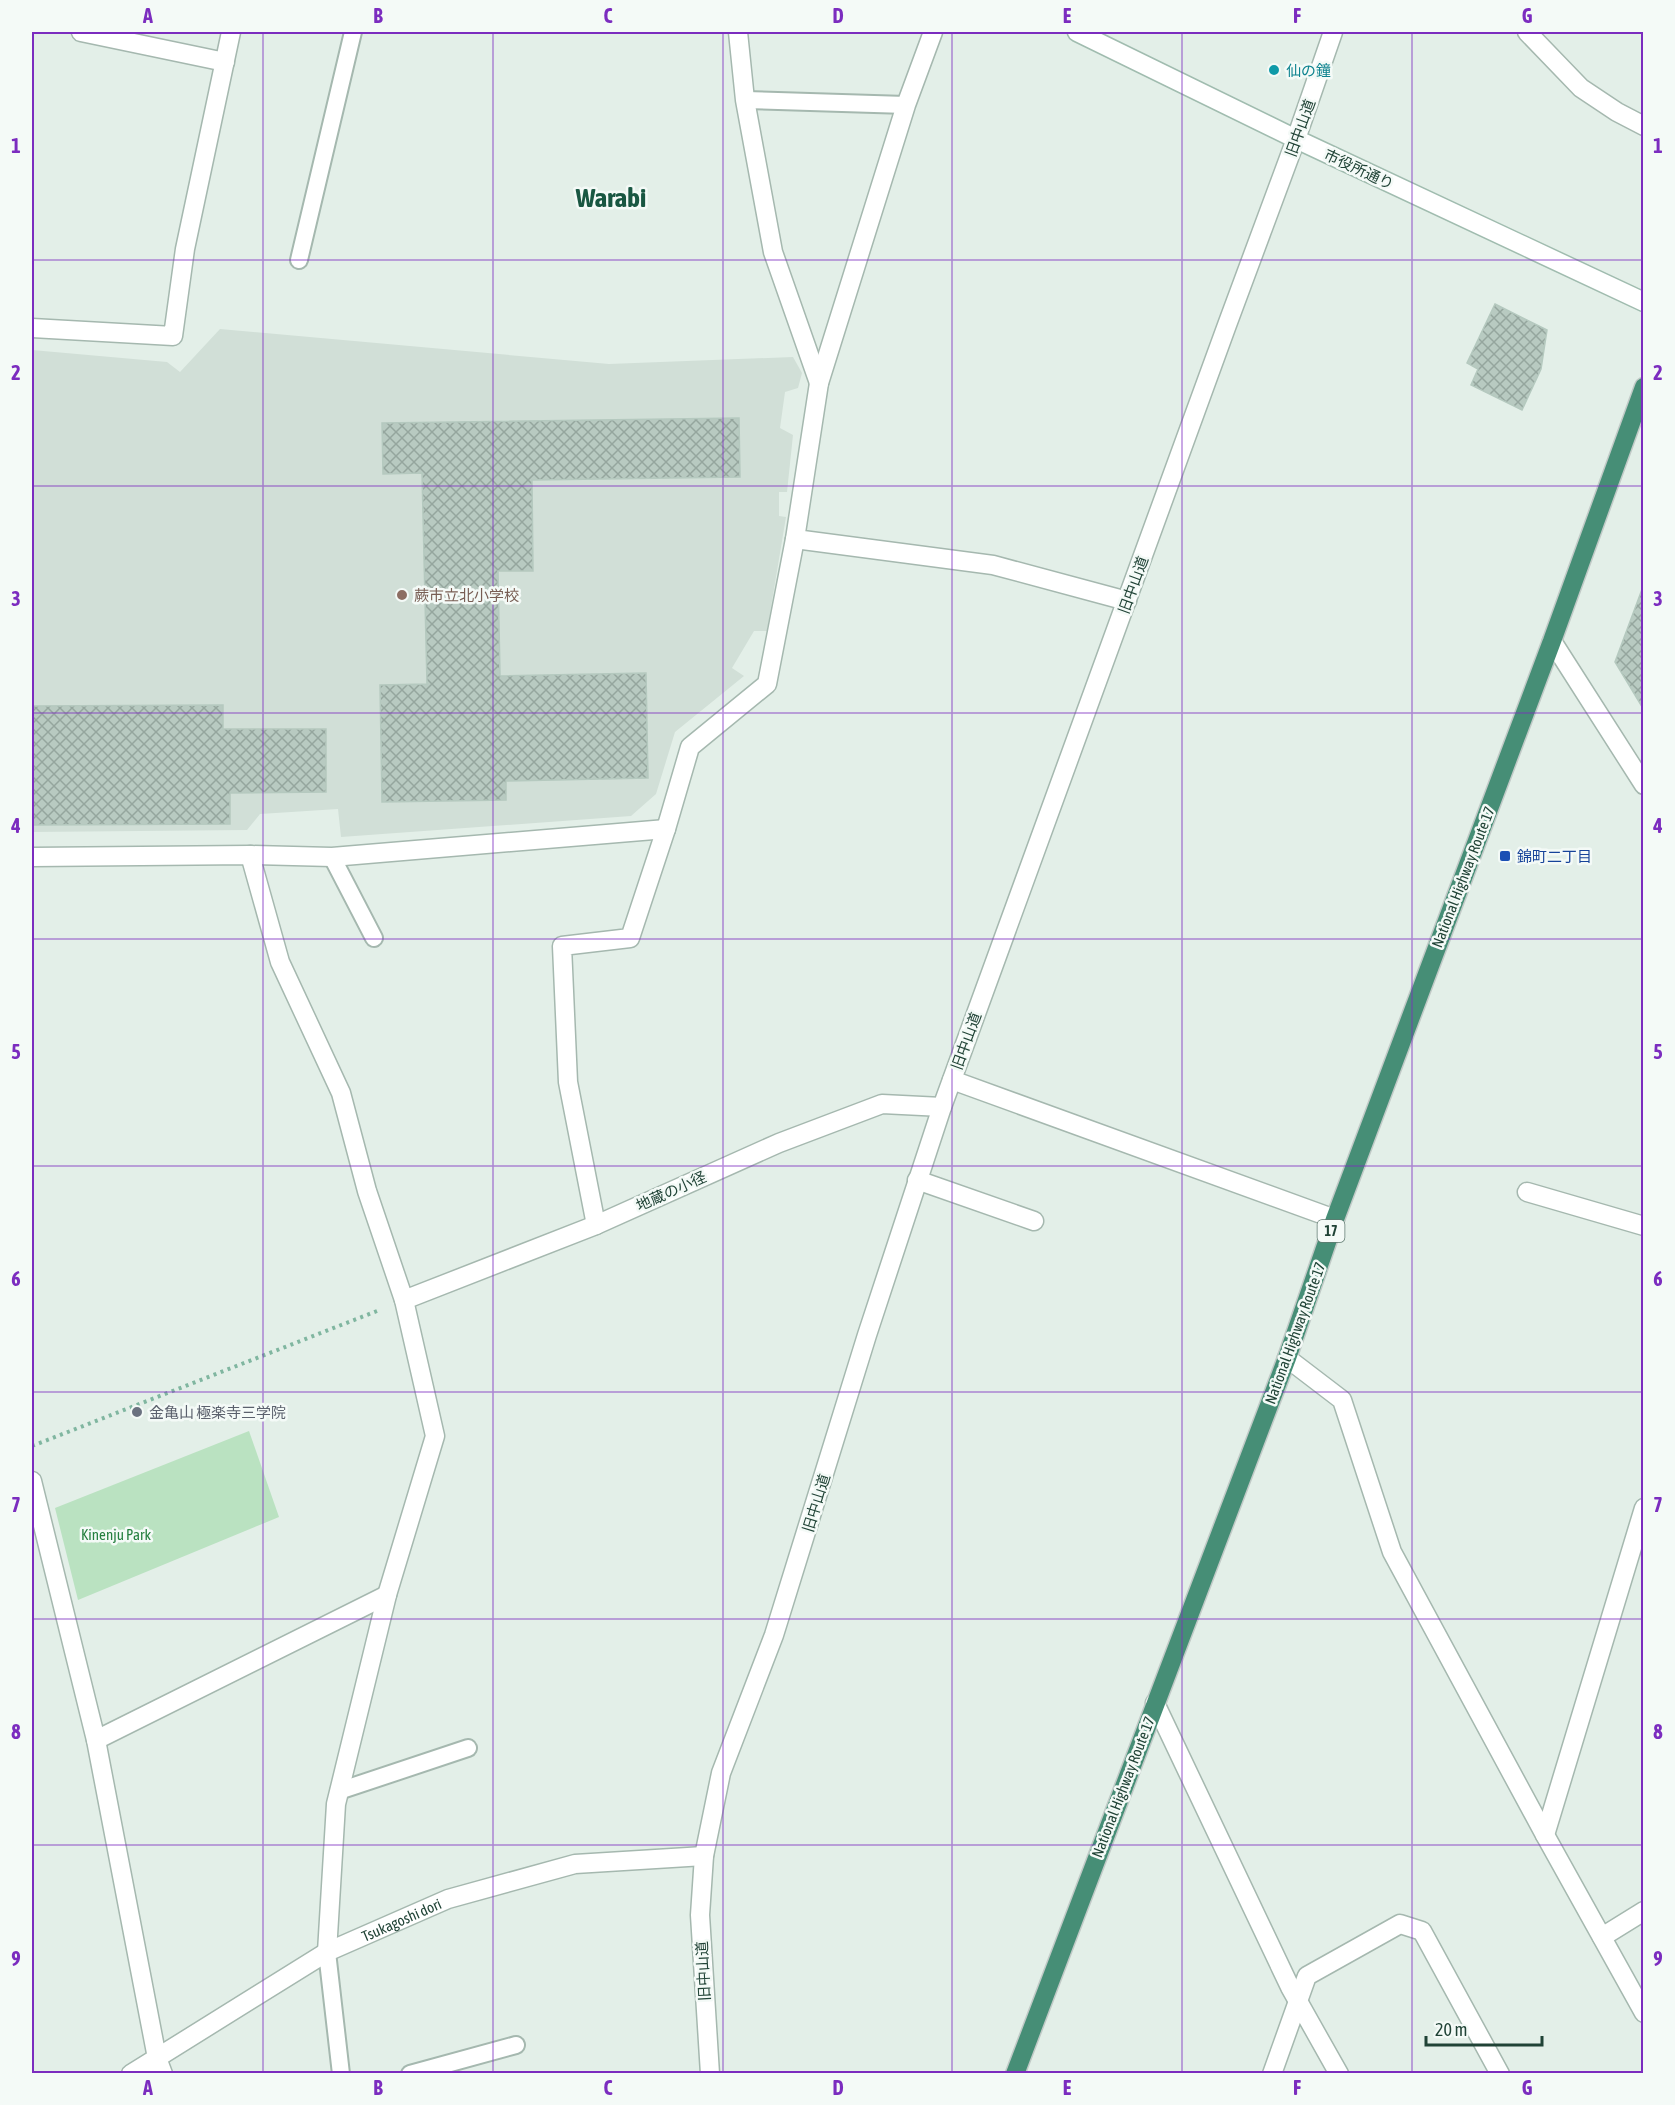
<svg xmlns="http://www.w3.org/2000/svg" width="1675" height="2105" font-family="'Asap Condensed','Noto Sans JP',sans-serif">
<style>
.built{fill:#d1dfd7}
.park{fill:#bae2c1}
.building{fill:url(#building-cross-hatch);stroke:#b5c9bf;stroke-width:1.5}
.lines{fill:none;stroke-linecap:round;stroke-linejoin:round}
.service-casing{stroke:#a5b8af;stroke-width:20}
.minor-casing{stroke:#a5b8af;stroke-width:21}
.tertiary-casing{stroke:#a5b8af;stroke-width:21}
.secondary-casing{stroke:#a0bcaf;stroke-width:21}
.trunk-casing{stroke:#c1cac7;stroke-width:21}
.path{stroke:#80b6a0;stroke-width:4;stroke-dasharray:3 4.5;stroke-linecap:butt}
.service{stroke:#fff;stroke-width:16}
.minor{stroke:#fff;stroke-width:18}
.tertiary{stroke:#fff;stroke-width:18}
.secondary{stroke:#fff;stroke-width:18}
.trunk{stroke:#468e76;stroke-width:18}
.grid{fill:none;stroke:#7b2cbf;stroke-width:1.5;stroke-opacity:0.55}
.culture-dot{fill:#0f9aa8;stroke:#f4faf7;stroke-width:2}
.education-dot{fill:#8d6e63;stroke:#f4faf7;stroke-width:2}
.transit-dot{fill:#1a4fb4;stroke:#f4faf7;stroke-width:2}
.worship-dot{fill:#6b7280;stroke:#f4faf7;stroke-width:2}
.labels{text-anchor:middle;dominant-baseline:central;stroke-width:5;stroke-linejoin:round;paint-order:stroke}
.shield{fill:#f4faf7;stroke:#607a70;stroke-width:1.5}
.shield-label{font-size:14px;font-weight:bold;fill:#204336}
.culture-label{font-size:15px;fill:#0d838f;stroke:#f4faf7;text-anchor:start}
.street-label{font-size:15px;fill:#204336;stroke:#f4faf7}
.education-label{font-size:15px;fill:#785e54;stroke:#f4faf7;text-anchor:start}
.transit-label{font-size:15px;fill:#164399;stroke:#f4faf7;text-anchor:start}
.worship-label{font-size:15px;fill:#5b616d;stroke:#f4faf7;text-anchor:start}
.park-label{font-size:15px;fill:#257f3f;stroke:#f4faf7}
.town-label{font-size:27px;font-weight:bold;fill:#195742;stroke:#f4faf7}
.neatline{fill:none;stroke:#7b2cbf;stroke-width:2}
.grid-label{font-size:20px;text-anchor:middle;font-weight:bold;fill:#7b2cbf}
</style>
<defs>
<pattern id="building-cross-hatch" width="8" height="8" patternUnits="userSpaceOnUse" patternTransform="scale(1.5)"><rect width="8" height="8" fill="#b8cac1"/><path d="M0 0l8 8M0 8l8-8" fill="none" stroke="#95a69e"/></pattern>
</defs>
<rect width="100%" height="100%" fill="#e3efe8"/>
<path class="built" d="M220,329l389,35 184,-7 9,16 -4,15 -13,4 -5,36 13,7 -6,57h-8v24l7,1 -19,114h-13l-22,37 12,8 -69,56 -19,62 -25,22 -290,21 -3,-28 -78,5 -13,16 -215,2v-482l135,12 13,10z"/>
<path class="park" d="M249,1431l30,86 -201,83 -23,-92z"/>
<path class="building" d="M1495,304l52,26 -6,39 -19,41 -51,-25 7,-16 -11,-6z
M739,418l1,59 -208,3 1,91h-35l2,105 146,-3 2,105 -142,3v19l-124,2 -2,-117 47,-1 -5,-211 -39,1 -1,-51z
M1644,584v126l-29,-48z
M223,705v24h103v63l-96,1v31l-198,1v-119z"/>
<g class="lines">
<g class="service-casing">
<path id="service" d="M745,100l161,5
M299,260l54,-228
M332,857l42,81
M339,1791l129,-43
M327,1952l14,122
M410,2074l106,-29"/>
</g>
<g class="minor-casing">
<g id="minor">
<path d="M81,32l144,30"/>
<path d="M738,32l7,68 28,152 46,131"/>
<path d="M1527,32l54,56 36,24 27,14"/>
<path d="M32,328l141,8 12,-87 46,-217"/>
<path d="M795,539l198,26 134,36"/>
<path d="M1552,641l92,144"/>
<path d="M250,855l30,107 61,131 26,98 37,109 31,136 -48,159 -51,209 -9,148"/>
<path d="M32,857l218,-2 82,2 334,-28"/>
<path d="M952,1080l383,139"/>
<path d="M917,1180l117,41"/>
<path d="M1527,1192l117,34"/>
<path d="M596,1225l-28,-143 -6,-136 68,-8 36,-109 24,-82 77,-63 28,-145 24,-156 87,-278 27,-73"/>
<path d="M404,1300l192,-75 183,-82 103,-39 60,3"/>
<path d="M1287,1358l55,42 50,152 153,283 99,178"/>
<path d="M32,1481l64,259 61,318 6,16"/>
<path d="M1155,1703l135,284 49,87"/>
<path d="M96,1740l291,-145"/>
<path d="M1545,1835l99,-327"/>
<path d="M1602,1937l42,-26"/>
<path id="s1" d="M131,2074l196,-122 121,-53 127,-35 129,-8"/>
<path d="M1272,2074l35,-98 93,-52 22,7 78,143"/>
</g>
</g>
<g class="tertiary-casing">
<path id="tertiary" d="M710,2074l-10,-159 4,-59 17,-83 53,-138 93,-300 75,-228 285,-782 69,-186 37,-107"/>
</g>
<g class="secondary-casing">
<path id="secondary" d="M1077,32l219,107 348,163"/>
</g>
<g class="trunk-casing">
<path id="trunk" d="M1015,2074l272,-716 48,-139 217,-578 92,-254"/>
</g>
<path class="path" d="M32,1446l345,-135"/>
<use href="#service" class="service"/>
<use href="#minor" class="minor"/>
<use href="#tertiary" class="tertiary"/>
<use href="#secondary" class="secondary"/>
<use href="#trunk" class="trunk"/>
</g>
<path class="grid" d="M263,32v2042M493,32v2042M723,32v2042M952,32v2042M1182,32v2042M1412,32v2042M32,260h1612M32,486h1612M32,713h1612M32,939h1612M32,1166h1612M32,1392h1612M32,1619h1612M32,1845h1612"/>
<circle class="culture-dot" cx="1274" cy="70" r="6"/>
<circle class="education-dot" cx="402" cy="595" r="6"/>
<rect class="transit-dot" x="1499" y="850" width="12" height="12" rx="3"/>
<circle class="worship-dot" cx="137" cy="1412" r="6"/>
<g class="labels">
<rect class="shield" x="1317.5" y="1220" width="27" height="22" rx="4.5"/>
<g class="shield-label">
<text x="1331" y="1231">17</text>
</g>
<g class="culture-label">
<text x="1286" y="70">仙の鐘</text>
</g>
<g class="street-label">
<text transform="translate(1300 128) rotate(-70)">旧中山道</text>
<text transform="translate(1359 169) rotate(25)">市役所通り</text>
<text transform="translate(1133 585) rotate(-70)">旧中山道</text>
<text transform="translate(1463 877) rotate(-69)">National Highway Route 17</text>
<text transform="translate(966 1041) rotate(-70)">旧中山道</text>
<text transform="translate(671 1191) rotate(-24)">地蔵の小径</text>
<text transform="translate(1295 1333) rotate(-70)">National Highway Route 17</text>
<text transform="translate(816 1503) rotate(-73)">旧中山道</text>
<text transform="translate(1123 1787) rotate(-69)">National Highway Route 17</text>
<text stroke="none"><textPath href="#s1" startOffset="312">Tsukagoshi dori</textPath></text>
<text transform="translate(703 1971) rotate(-93)">旧中山道</text>
</g>
<g class="education-label">
<text x="414" y="595">蕨市立北小学校</text>
</g>
<g class="transit-label">
<text x="1517" y="856">錦町二丁目</text>
</g>
<g class="worship-label">
<text x="149" y="1412">金亀山 極楽寺三学院</text>
</g>
<g class="park-label">
<text x="116" y="1534">Kinenju Park</text>
</g>
<g class="town-label">
<text x="611" y="197">Warabi</text>
</g>
</g>
<rect width="1675" height="2105" fill="none" stroke="#f4faf7" stroke-width="66"/>
<path d="M1426 2036v9h116v-9" fill="none" stroke="#204336" stroke-width="3"/>
<text x="1435" y="2036" font-size="18" fill="#204336" stroke="#f4faf7" stroke-width="4.5" paint-order="stroke">20 m</text>
<rect x="33" y="33" width="1609" height="2039" class="neatline"/>
<g class="grid-label">
<text x="148" y="23">A</text>
<text x="378" y="23">B</text>
<text x="608" y="23">C</text>
<text x="838" y="23">D</text>
<text x="1067" y="23">E</text>
<text x="1297" y="23">F</text>
<text x="1527" y="23">G</text>
<text x="16" y="153">1</text>
<text x="1658" y="153">1</text>
<text x="16" y="380">2</text>
<text x="1658" y="380">2</text>
<text x="16" y="606">3</text>
<text x="1658" y="606">3</text>
<text x="16" y="833">4</text>
<text x="1658" y="833">4</text>
<text x="16" y="1059">5</text>
<text x="1658" y="1059">5</text>
<text x="16" y="1286">6</text>
<text x="1658" y="1286">6</text>
<text x="16" y="1512">7</text>
<text x="1658" y="1512">7</text>
<text x="16" y="1739">8</text>
<text x="1658" y="1739">8</text>
<text x="16" y="1966">9</text>
<text x="1658" y="1966">9</text>
<text x="148" y="2095">A</text>
<text x="378" y="2095">B</text>
<text x="608" y="2095">C</text>
<text x="838" y="2095">D</text>
<text x="1067" y="2095">E</text>
<text x="1297" y="2095">F</text>
<text x="1527" y="2095">G</text>
</g>
</svg>
